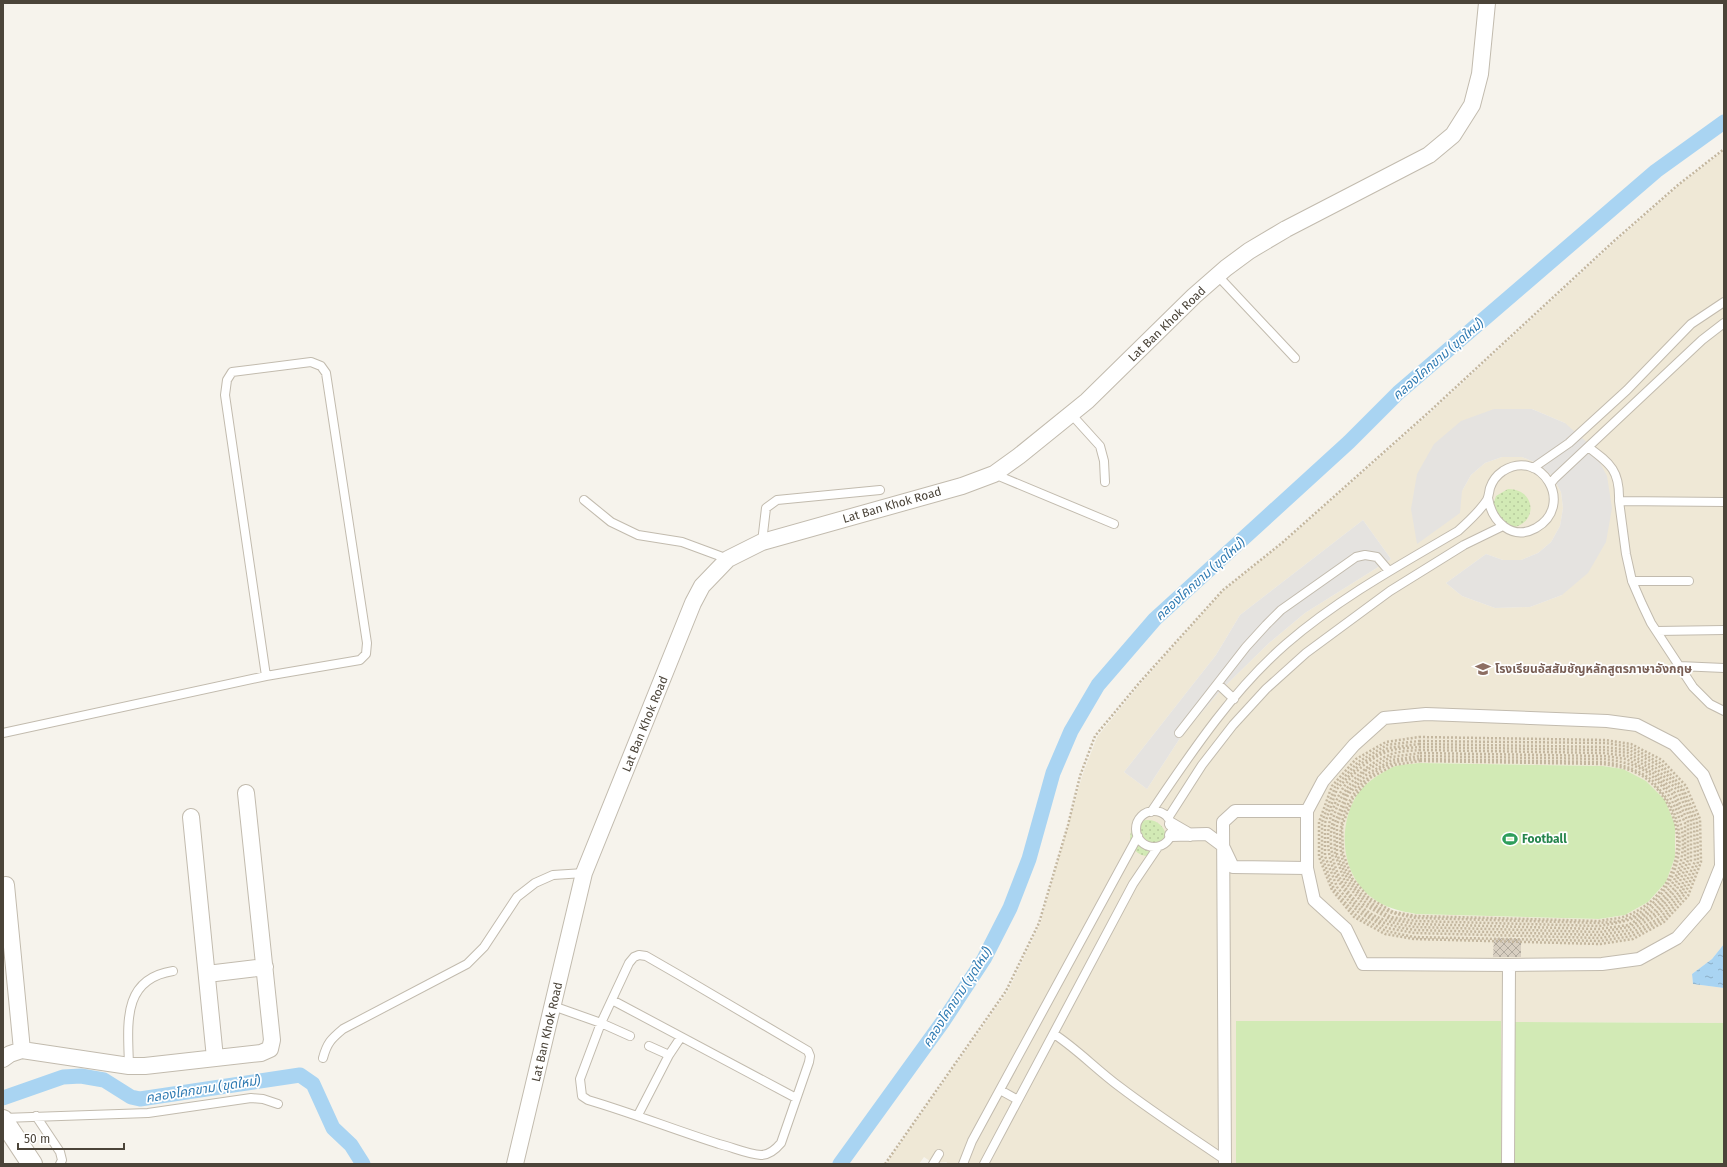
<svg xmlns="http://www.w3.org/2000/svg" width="1727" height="1167" font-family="'Fira Sans','Noto Sans Thai',sans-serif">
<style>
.education{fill:#efe8d6;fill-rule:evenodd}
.park{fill:url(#park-dots)}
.pitch{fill:#d2eab5}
.parking{fill:#e5e3e0}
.water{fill:url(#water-ripples)}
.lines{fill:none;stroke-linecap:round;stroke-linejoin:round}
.canal{stroke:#a9d4f2;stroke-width:15}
.building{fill:url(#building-cross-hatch)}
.service-casing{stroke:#c2bbae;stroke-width:10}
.pedestrian-casing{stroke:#c2bbae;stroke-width:14}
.minor-casing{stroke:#c2bbae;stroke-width:18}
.tertiary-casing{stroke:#c2bbae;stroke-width:22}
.path{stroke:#c4b79f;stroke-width:2.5;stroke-dasharray:2 2;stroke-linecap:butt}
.service{stroke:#fff;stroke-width:8}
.pedestrian{stroke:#fff;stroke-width:12}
.minor{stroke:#fff;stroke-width:16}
.tertiary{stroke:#fff;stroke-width:20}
.labels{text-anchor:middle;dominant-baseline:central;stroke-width:3.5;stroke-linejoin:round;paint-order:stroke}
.street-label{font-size:12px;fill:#4b4439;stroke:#fff}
.education-label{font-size:12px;font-weight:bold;fill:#785e54;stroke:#fff;text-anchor:start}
.leisure-label{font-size:12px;font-weight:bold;fill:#27864d;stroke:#fff;text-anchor:start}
.water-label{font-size:13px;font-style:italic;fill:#2e7ab2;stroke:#fff}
</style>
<defs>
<pattern id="park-dots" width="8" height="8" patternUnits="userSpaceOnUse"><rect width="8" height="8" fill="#d2eab5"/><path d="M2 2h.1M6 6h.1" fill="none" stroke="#b6ca9c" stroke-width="1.8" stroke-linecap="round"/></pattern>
<pattern id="water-ripples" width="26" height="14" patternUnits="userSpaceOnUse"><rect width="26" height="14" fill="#a9d4f2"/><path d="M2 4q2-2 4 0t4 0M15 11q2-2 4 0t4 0" fill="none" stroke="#8caec5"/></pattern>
<pattern id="building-cross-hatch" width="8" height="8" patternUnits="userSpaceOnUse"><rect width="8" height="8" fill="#d8cfc1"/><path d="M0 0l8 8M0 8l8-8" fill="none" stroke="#b1aa9e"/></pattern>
</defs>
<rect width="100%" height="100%" fill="#f6f3ec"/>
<path class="education" d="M1724,150v794l-12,15 -20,15 1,10 31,4v35l-211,-1 -1,142h-11v-143l-265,1v142h-290l1,-2 -14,1 -9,-6 -5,7h-33l122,-173 32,-67 42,-148 15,-39 44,-54 82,-92 60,-48 147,-130 185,-171 63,-56zM1494,409h38l33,14 -3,172 -32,12 -35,1 -33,-12 -16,-13 40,-29 17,6h18l17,-7 13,-11 9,-16 3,-18 -2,-16 -9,-16 -13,-12 -17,-7h-20l-17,6 -14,12 -9,16zM1363,520l28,39 -86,54 -36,30 -48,47 -39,45 -35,54 -23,-17 92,-117 24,-40zM1420,763l183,3 20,3 43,113 -18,20 -23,13 -26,4 -183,-5 -23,-4 -22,-13z"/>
<path class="park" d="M1508,489c30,0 30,38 0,39l-16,-20 4,-12z
M1130 838a18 18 0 1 1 36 0a18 18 0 1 1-36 0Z"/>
<path class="pitch" d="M1420,763l183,3 20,3 23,12 19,19 10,25v32l-9,25 -18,20 -23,13 -26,4 -183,-5c-16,-3 -31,-6 -45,-17 -29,-23 -33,-66 -17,-97 7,-15 25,-26 39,-33 8,-3 19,-3 27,-4z
M1236,1021h265v143h-265z
M1513,1022l211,1v141h-212z"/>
<path class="parking" d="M1494,409h38l33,14 26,23 16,30 5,32 -6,34 -18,31 -26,22 -32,12 -35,1 -33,-12 -16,-13 40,-29 17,6h18l17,-7 13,-11 9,-16 3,-18 -2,-16 -9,-16 -13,-12 -17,-7h-20l-17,6 -14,12 -9,16 -2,22 -43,31 -6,-35 6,-35 17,-30 27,-23z
M1363,520l28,39 -86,54 -36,30 -48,47 -39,45 -35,54 -23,-17 92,-117 24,-40z"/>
<path class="water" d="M1724,944v44l-31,-4 -1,-10 20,-15z"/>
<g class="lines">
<path class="canal" d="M3,1098l60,-21 18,-1 23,4 27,17 9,2 160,-24 13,9 20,44 18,17 12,19
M840,1164l104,-144 40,-61 26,-51 19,-49 24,-86 18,-42 27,-46 57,-66 194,-177 49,-49 258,-222 68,-49"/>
</g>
<path class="building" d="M1494,938l27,1v18h-28z"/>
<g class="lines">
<g class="service-casing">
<path id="service" d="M1218,276l77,82
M1071,414l29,32 4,15 1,21
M1588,447c23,17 32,24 31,54l105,1
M1533,468l36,-25 58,-53 64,-66 33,-22
M994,474l120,50
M1551,483l4,-5 147,-138 22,-17
M584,500l27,22 27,13 44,7 46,17
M1619,501l7,53 6,27 10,23 9,19 42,64 17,17 14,7
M762,542l4,-34 11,-8 103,-10
M1632,581h57
M1657,631l67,-1
M1679,666l45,2
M1218,684l16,15
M3,733l263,-57 94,-16 6,-6 1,-11 -41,-270 -5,-7 -10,-4 -79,10 -5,8 -2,15 41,281
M1179,733l67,-86 20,-22 15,-15 75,-53 9,-2 12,2 12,14
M1136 829a18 18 0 1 1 36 0a18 18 0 1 1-36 0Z
M1151,812c40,-59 81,-121 135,-168 52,-45 112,-78 172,-113 10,-9 22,-20 29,-31 2,-4 2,-8 3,-12 2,-6 7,-13 13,-17 38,-24 73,34 33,57 -24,13 -44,-6 -48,-30
M1168,818l34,-53 31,-40 33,-36 40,-36 84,-62 74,-46 39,-19
M639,955l7,1 33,19 129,76 2,5 -1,6 -28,81c-5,6 -12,12 -20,12 -14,-1 -29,-8 -42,-11 -44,-14 -87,-31 -131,-44l-6,-4 -2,-17 21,-56 28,-60 5,-6z
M612,1000l184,98
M553,1006l48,17 29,13
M1054,1034c23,15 43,36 66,53 34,26 70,49 105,73
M649,1046l20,9
M323,1058c4,-15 8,-19 20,-29l124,-65 17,-17 33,-50 18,-14 18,-8 31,-2
M129,1066c-1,-41 -8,-87 44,-95
M1000,1090l18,10
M638,1115l31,-60 12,-18
M36,1116l24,36 2,8 -2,4
M3,1118l145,-5 103,-15 12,1 15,5
M933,1164l6,-10
M963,1164l9,-23 166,-305
M984,1164l149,-280 25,-37"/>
</g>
<g class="pedestrian-casing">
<path id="pedestrian" d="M1171,824l19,11
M1171,835l36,-1 16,12 10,21 74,1v-57
M1307,868l7,32 32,29 17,35 146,1 -1,199
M1225,1164l-2,-342 12,-11h72l16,-30 31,-36 30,-27 42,-4 181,7 30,4 37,19 29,31 17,40 1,51 -16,40 -28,32 -38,21 -37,5 -93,1"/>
</g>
<g class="minor-casing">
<path id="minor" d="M191,817l24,241
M6,885l16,165
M207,974l58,-7
M3,1059l7,-5 12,-4 107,16h16l116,-13 9,-4 2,-9 -26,-247
M515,1164l69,-291 109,-270 9,-17 26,-27 34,-17 200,-56 32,-12 25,-18 68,-55 107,-105 32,-28 23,-17 37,-22 143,-74 24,-20 19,-30 8,-31 7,-71"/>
</g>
<g class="tertiary-casing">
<path id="tertiary" d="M3,1120l29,44"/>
</g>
<path class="path" d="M1419,737l186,3 26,4 31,16 24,26 14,33 1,43 -13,34 -24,26 -31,17 -33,5 -186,-5 -29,-5 -31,-17 -22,-27 -13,-33v-35l13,-36 24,-27 30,-17z
M1419,741l186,2 25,4 30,16 23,25 14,32 1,42 -13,32 -23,26 -30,16 -32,5 -186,-4 -28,-6 -30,-16 -22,-26 -12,-32v-35l13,-35 23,-25 29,-17z
M1419,744l186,3 24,3 29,15 23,25 13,31 1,40 -13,32 -22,25 -29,15 -31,5 -186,-5 -27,-5 -29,-16 -21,-25 -12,-31v-33l12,-34 23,-25 28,-16z
M1419,747l185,3 24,3 28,15 22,23 13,30v39l-11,31 -22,24 -28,15 -30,5 -185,-5c-21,-3 -37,-7 -54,-20 -5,-3 -8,-9 -12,-14 -41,-48 -19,-123 40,-145 9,-3 21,-3 30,-4z
M1419,750l185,3 23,3 27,14 21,23 13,29v38l-11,29 -21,24 -27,14 -29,5 -185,-5c-18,-3 -39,-7 -53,-20 -52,-47 -36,-126 27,-152 9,-4 21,-4 30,-5z
M1420,753l184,3 22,3 27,14 20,22 12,28v36l-11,29 -19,22 -27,15 -29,4 -184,-5 -25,-5 -26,-14 -19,-23 -10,-28 -1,-29 12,-31 19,-23 26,-14z
M1420,756l184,3c16,2 35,6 48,17 40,36 42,95 1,131 -15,13 -35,16 -54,19l-183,-5 -25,-4 -25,-14 -18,-22 -11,-27v-29l11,-30 19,-21 25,-14z
M1420,759l183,3c16,2 32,6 46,16 4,2 7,7 10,11 38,41 21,111 -33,130 -8,3 -18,3 -27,4l-183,-5c-17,-3 -34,-6 -48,-18 -47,-40 -32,-116 25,-137 8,-3 18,-3 27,-4z
M1420,761l183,3c15,2 33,6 45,16 47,40 36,114 -22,136 -8,3 -18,3 -27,5l-183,-5 -23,-4 -24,-14 -17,-20 -9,-25 -1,-27 11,-28 17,-20 24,-13z
M885,1164l121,-173 33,-68 29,-98 12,-49 15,-40 45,-54 83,-92 60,-48 146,-130 185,-171 64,-56 46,-36"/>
<use href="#service" class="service"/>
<use href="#pedestrian" class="pedestrian"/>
<use href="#minor" class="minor"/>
<use href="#tertiary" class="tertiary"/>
</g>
<defs>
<g id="school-bare" transform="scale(1.2)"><path d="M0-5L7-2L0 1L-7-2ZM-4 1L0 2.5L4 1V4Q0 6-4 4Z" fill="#8d6e63" stroke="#fff" stroke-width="2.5" paint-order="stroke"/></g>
<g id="stadium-bare" transform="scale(1.2)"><path d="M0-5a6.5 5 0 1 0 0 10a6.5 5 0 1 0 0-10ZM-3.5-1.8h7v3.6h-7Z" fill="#2e9e5b" stroke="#fff" stroke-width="2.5" paint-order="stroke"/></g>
</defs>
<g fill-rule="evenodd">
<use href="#school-bare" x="1483" y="669"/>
<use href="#stadium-bare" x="1510" y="839"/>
</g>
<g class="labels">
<g class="street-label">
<text transform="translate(1167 324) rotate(-44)">Lat Ban Khok Road</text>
<text transform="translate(892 505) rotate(-16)">Lat Ban Khok Road</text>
<text transform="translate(645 724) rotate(-68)">Lat Ban Khok Road</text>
<text transform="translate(547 1032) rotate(-77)">Lat Ban Khok Road</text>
</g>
<g class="education-label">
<text x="1495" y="669">โรงเรียนอัสสัมชัญหลักสูตรภาษาอังกฤษ</text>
</g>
<g class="leisure-label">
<text x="1522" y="839">Football</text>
</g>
<g class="water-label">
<text transform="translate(1438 359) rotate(-41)">คลองโคกขาม (ขุดใหม่)</text>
<text transform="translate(1200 579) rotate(-42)">คลองโคกขาม (ขุดใหม่)</text>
<text transform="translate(957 997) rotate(-57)">คลองโคกขาม (ขุดใหม่)</text>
<text transform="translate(203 1089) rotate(-9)">คลองโคกขาม (ขุดใหม่)</text>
</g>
</g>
<rect width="1727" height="1167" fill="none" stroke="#4b4439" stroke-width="8"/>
<path d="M18 1143v6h106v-6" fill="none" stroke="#4b4439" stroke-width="2"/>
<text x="24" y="1143" font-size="12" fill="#4b4439" stroke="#ffffff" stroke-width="3" paint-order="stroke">50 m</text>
</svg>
